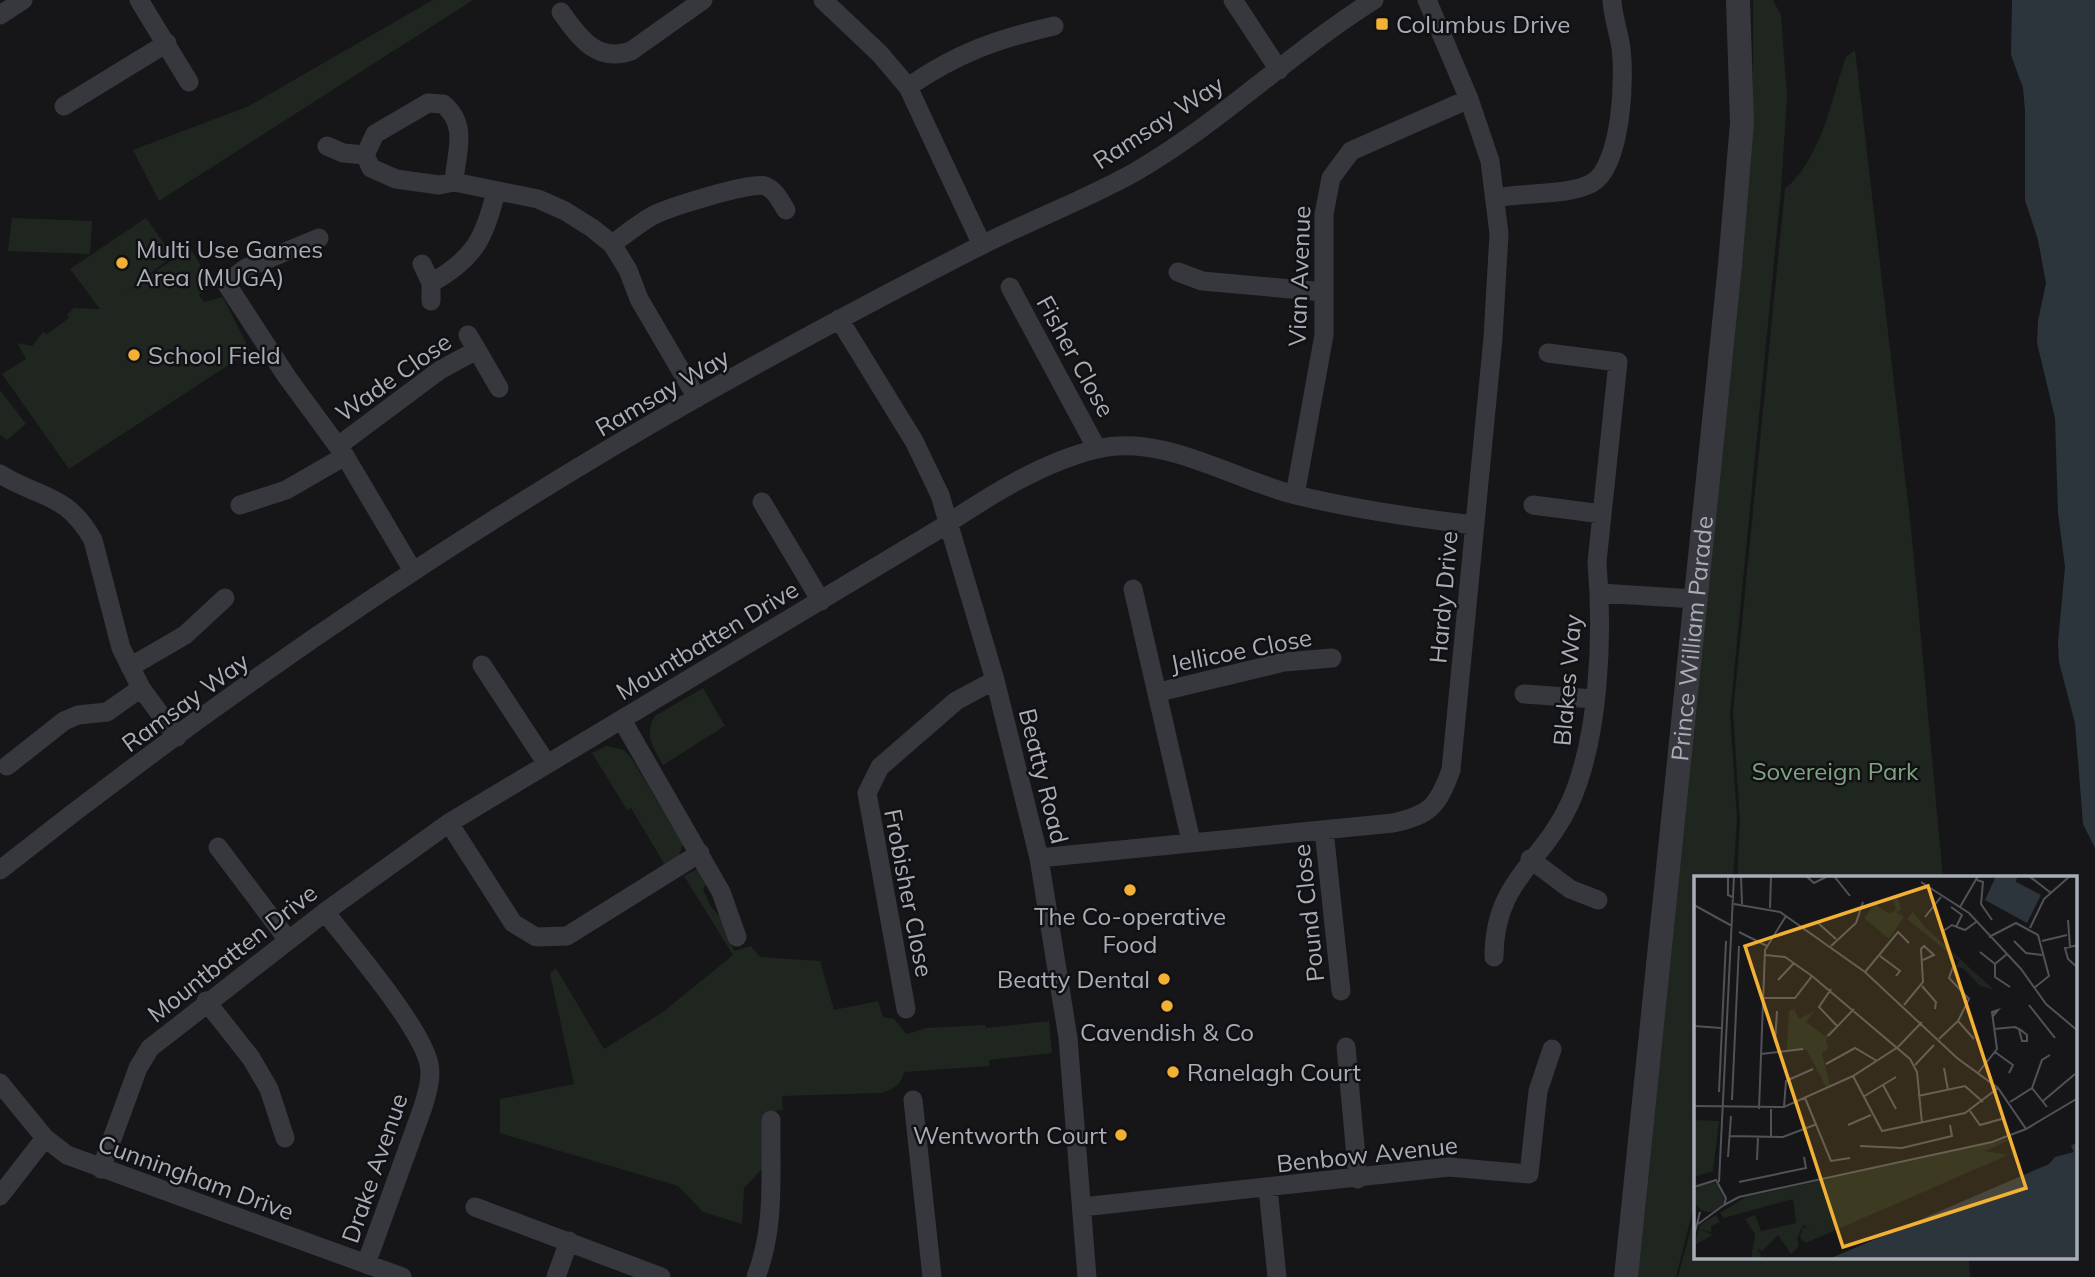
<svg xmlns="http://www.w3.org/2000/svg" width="2095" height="1277" font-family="Mulish,sans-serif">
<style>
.green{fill:#1e261f}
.water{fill:#2c353c}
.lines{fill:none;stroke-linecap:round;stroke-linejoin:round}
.minor{stroke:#37383d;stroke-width:19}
.tertiary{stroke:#37383d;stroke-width:24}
.poi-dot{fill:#f2b134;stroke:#111113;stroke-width:2.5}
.labels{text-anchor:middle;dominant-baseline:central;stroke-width:5;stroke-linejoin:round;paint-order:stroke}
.poi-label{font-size:24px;fill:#a8adb8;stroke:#111113;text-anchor:start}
.street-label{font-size:24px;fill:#a8adb8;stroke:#111113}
.park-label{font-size:24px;fill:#7fa381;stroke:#111113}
.inset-road{fill:none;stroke:#505258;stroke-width:2}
.view{fill:#f2b134;fill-opacity:0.15;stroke:#f2b134;stroke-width:3.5}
.inset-edge{fill:none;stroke:#a8adb8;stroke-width:3.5}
</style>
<rect width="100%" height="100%" fill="#161618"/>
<path class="green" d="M433,0h40l-314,201 -26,-51 116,-44z
M1753,0h20l8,15 6,81 -6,94 -51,524 7,104 -4,60h-37v319l-20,80h-41l118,-1165z
M1855,50l56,478 32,350h-206l3,-57 -7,-108 52,-524c38,-33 45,-87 61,-132z
M12,218l80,3 -2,33 -82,-3z
M146,218l27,38 -48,36 65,-44 23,37 -14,10 5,7 19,-5 27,54 -181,118 -67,-95 24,-15 -9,-16 15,3 11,-14 4,2 22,-16 -2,-3 7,-7 26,1 -30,-40z
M0,390l26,34 -19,16 -7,-5z
M703,688l22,38 -62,39c-9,-17 -20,-31 -8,-49z
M606,746l18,4 8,9 51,85 -4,11 -14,10 -34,-57 -4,2 -35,-57z
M697,869l10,13 -4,8 8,17 11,12 12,32 17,-5 9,11 60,4 14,49 44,-9 5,16 11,2 13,15 19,-6 59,-3 1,3 63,-7 3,32 -63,7v6l-85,6c-4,14 -10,17 -23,21l-99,3 1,14 -16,2 -5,57 -18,19 -2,36 -39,-12 -25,-26 -178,-53v-34l74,-15 -24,-110 6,-6 48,81 59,-37 70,-57 -49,-79z
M1696,1210v48h273l1,19h-292z"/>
<path class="water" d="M2012,0h83v848l-12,-24 -8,-101 -16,-61 -1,-20 7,-75 -7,-54 -3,-95 -18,-75 1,-22 8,-38 -8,-43 -13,-40v-89l-2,-23 -12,-33z"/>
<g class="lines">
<path class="minor" d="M139,0l50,82
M823,0l57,54 28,33 74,158
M1233,0l46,70
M561,12c18,25 35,51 70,39l72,-51
M0,15l23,-15
M908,87c49,-34 89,-48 146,-61
M64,106l103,-63
M327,146l16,7 22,2
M454,182c2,-29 15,-57 -11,-78l-15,-1 -53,31 -10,21 6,13 25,11 43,6 15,-3 84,17 27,12 27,17 20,16 16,26 11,29 58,99
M1497,198c27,-6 72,-2 95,-15 30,-17 34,-110 28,-141 -3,-15 -7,-26 -8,-42
M319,238l-73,30 -20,15 61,94 58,79 68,115
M612,244c13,-9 26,-20 40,-28 15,-8 100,-35 113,-30 11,4 15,15 21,24
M422,264l9,19v18
M1178,272l24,9 122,11
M431,283c43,-24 54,-45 65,-92
M1010,287l87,162
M839,319l75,122 26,54 55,185 44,178 29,180 19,239
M468,335l9,15
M338,446l102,-76 37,-20 22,38
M0,474c40,25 66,18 93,66l28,108 20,40 36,49
M1295,495l29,-160v-121l7,-36 20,-27 118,-52
M762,502l59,99
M240,505l46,-15 59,-34
M1533,505l69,9
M1133,589l58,252
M1600,593l95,6
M482,665l65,99
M130,667l55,-32 40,-37
M1159,692l125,-30 48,-4
M1524,694l71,5
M622,720l99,172 16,45
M7,766l57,-45 14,-6 29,-3 34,-24
M449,823l64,100 23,14 31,-1 133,-83
M1324,830l17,161
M218,847l70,93
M1039,858l354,-35c37,-8 45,-17 58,-53l42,-432 6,-104 -9,-73 -21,-62 -42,-99
M1530,859l40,30 28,11
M0,870c220,-174 454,-334 698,-473 93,-52 187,-103 282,-151 51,-26 105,-46 155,-74 85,-49 156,-120 239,-172
M325,912c26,33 96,115 104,152 3,15 -2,29 -6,43l-57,157
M1494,957c0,-77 49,-94 76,-154 30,-67 33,-169 27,-241l21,-200 -70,-9
M206,1001l45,57 18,31 16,49
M906,1009l-39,-216 13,-26 76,-66 39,-21
M1346,1047l12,132
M0,1083l45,55 22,17 335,122
M913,1100l19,177
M101,1169l37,-101 12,-20 175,-136 124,-89 492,-295c46,-31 101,-66 156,-79 67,-16 136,31 199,46 57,14 119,23 178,30
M1268,1188l9,89
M0,1196l45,-58
M475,1207l186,70
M1082,1207l367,-40 80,7 9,-83 14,-42
M556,1277l13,-36
M756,1277c20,-51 14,-104 15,-157"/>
<path class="tertiary" id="s1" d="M1626,1277l104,-1012 12,-142 -4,-123"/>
</g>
<g class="poi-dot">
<rect x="1375" y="17" width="14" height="14" rx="3.5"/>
<circle cx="122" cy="263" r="7"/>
<circle cx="134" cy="355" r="7"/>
<circle cx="1130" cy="890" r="7"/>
<circle cx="1164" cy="979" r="7"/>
<circle cx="1167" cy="1006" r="7"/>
<circle cx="1173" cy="1072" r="7"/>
<circle cx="1121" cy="1135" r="7"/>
</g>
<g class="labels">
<g class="poi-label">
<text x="1396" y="24">Columbus Drive</text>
<text x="136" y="249">Multi Use Games<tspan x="136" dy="28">Area (MUGA)</tspan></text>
<text x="148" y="355">School Field</text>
<text x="1130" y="916" text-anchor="middle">The Co-operative<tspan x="1130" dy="28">Food</tspan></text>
<text x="1150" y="979" text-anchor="end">Beatty Dental</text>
<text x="1167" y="1032" text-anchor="middle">Cavendish &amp; Co</text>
<text x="1187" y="1072">Ranelagh Court</text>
<text x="1107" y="1135" text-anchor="end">Wentworth Court</text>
</g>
<g class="street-label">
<text transform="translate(1158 122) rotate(-33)">Ramsay Way</text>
<text transform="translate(1299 276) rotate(-88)">Vian Avenue</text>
<text transform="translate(1076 356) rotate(61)">Fisher Close</text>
<text transform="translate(393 377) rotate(-35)">Wade Close</text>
<text transform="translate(662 392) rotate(-30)">Ramsay Way</text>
<text transform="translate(1443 597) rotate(-85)">Hardy Drive</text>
<text stroke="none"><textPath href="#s1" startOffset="642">Prince William Parade</textPath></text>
<text transform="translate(707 640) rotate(-31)">Mountbatten Drive</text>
<text transform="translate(1241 650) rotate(-11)">Jellicoe Close</text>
<text transform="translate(1567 680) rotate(-85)">Blakes Way</text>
<text transform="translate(185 702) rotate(-36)">Ramsay Way</text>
<text transform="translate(1044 776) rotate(76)">Beatty Road</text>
<text transform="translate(909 893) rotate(79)">Frobisher Close</text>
<text transform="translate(1308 913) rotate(-96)">Pound Close</text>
<text transform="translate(232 953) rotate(-38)">Mountbatten Drive</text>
<text transform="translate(1367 1154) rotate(-6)">Benbow Avenue</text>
<text transform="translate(374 1168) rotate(-71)">Drake Avenue</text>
<text transform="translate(196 1177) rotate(20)">Cunningham Drive</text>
</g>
<g class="park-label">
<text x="1835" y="771">Sovereign Park</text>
</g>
</g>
<g transform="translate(1694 876)">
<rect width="383" height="383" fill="#161618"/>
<path d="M204,22l3,12 -5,2 8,5 -15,22 -25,-21 11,-14 14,10 7,-4 -3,-11zM219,36l12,15 69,63 -14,-4 -17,-18 -8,-1 4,-6 -52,-42zM100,133l5,10 16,-8 -9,11 19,14 9,-11 -8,15 2,9 -6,4 8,32 -4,2 -19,-37h-20l2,-39zM0,244l25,1 -6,50 -19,6zM322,261l-31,14 23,4 -202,88 -6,-5 3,-11 7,2 -7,-4 -6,14 2,7 -8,8 -13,-19 -16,16 -4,-2 4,10h-11l4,-25 -10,-15 10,-4 6,16 35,-8 -3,-24 -69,19 -4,-5 26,-16zM0 321a15 15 0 1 1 30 0a15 15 0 1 1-30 0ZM22,339l4,7 -9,4v6l-12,-3 14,6 -19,10 6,-20z" fill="#1e261f"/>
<path d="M302,0h21l-1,6 25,13 -14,28 -42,-23zM383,266v117h-248l220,-95 6,-7 19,-5 -3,-6z" fill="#2c353c"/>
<path class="inset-road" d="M34,0v19l6,3M47,0l1,28M112,0l8,7 14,-7M140,0l16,20M335,0l22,17M283,4l6,2 -2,22 11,16M227,6l48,31 52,56 25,35 32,27M40,28l46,8 85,60 92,86 41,30 28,41M0,29l38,21M257,31l11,8 -6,12M266,31l18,-31M76,32l1,-32M231,41l16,-20M374,44l2,27M124,47l18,16M336,52l14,-29 26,-23M249,55l9,-6 13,5 11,-8M45,56l28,14M295,61l27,-14 22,12 11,41 -15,12M320,65l12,12 16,2M348,65l25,-6M384,69l-13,3 3,11 10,9M137,70l25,-23 7,-21M286,76l15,12 12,-10M71,79l20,2 27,19 98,83 7,13 5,51M186,80l20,15 -4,5M301,88v13l15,10M171,96l33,-40 11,11M84,104l16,-17M228,110l14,16 -1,7M137,113l-12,18 19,20M70,122h31l17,-22M210,129l19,-23 -2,-33 3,-3 10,9 -11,5M335,129l26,33M264,145l16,18M0,150l27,2M300,153l21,-2 6,3 6,5v6h-5l-3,-12M134,160l26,-27M245,163l19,-18 11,-22 -20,-21 4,-11M81,166l2,-31M301,176l18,13 -4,8M67,178l42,-5M132,188l29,-16 22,13M221,189l19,-20M250,192l4,22M284,197l19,-24 -5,-37 6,-2 -5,6M159,200l29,55 83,-18 33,-25M189,209l13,24M338,212l15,19M25,216l7,-151M224,220l47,-10 18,16M169,221l33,-20M111,222l26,63 19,-3M38,224l7,-154M349,225l32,-27M316,226l22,-14 10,-28 8,-5M0,230l90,1 69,-31 45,-29 24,-25M90,231l2,-26 27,-12M65,233l6,-159 21,-34M77,233v28M276,235l10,14 25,-7M154,249l23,-10M36,260l53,1 34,-13M166,270l42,2 50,-12 -2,-11M34,281l3,-41M63,284l1,-23M25,306l15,-306M45,306l67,-14 -2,-11M0,311l22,-7 10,18 -2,7 -26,19M30,329l15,-8 253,-55 34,-13 52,-31M0,360l6,-24"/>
<path class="view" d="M234,10l98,302 -183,59 -98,-301z"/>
<rect width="383" height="383" class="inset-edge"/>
</g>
</svg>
